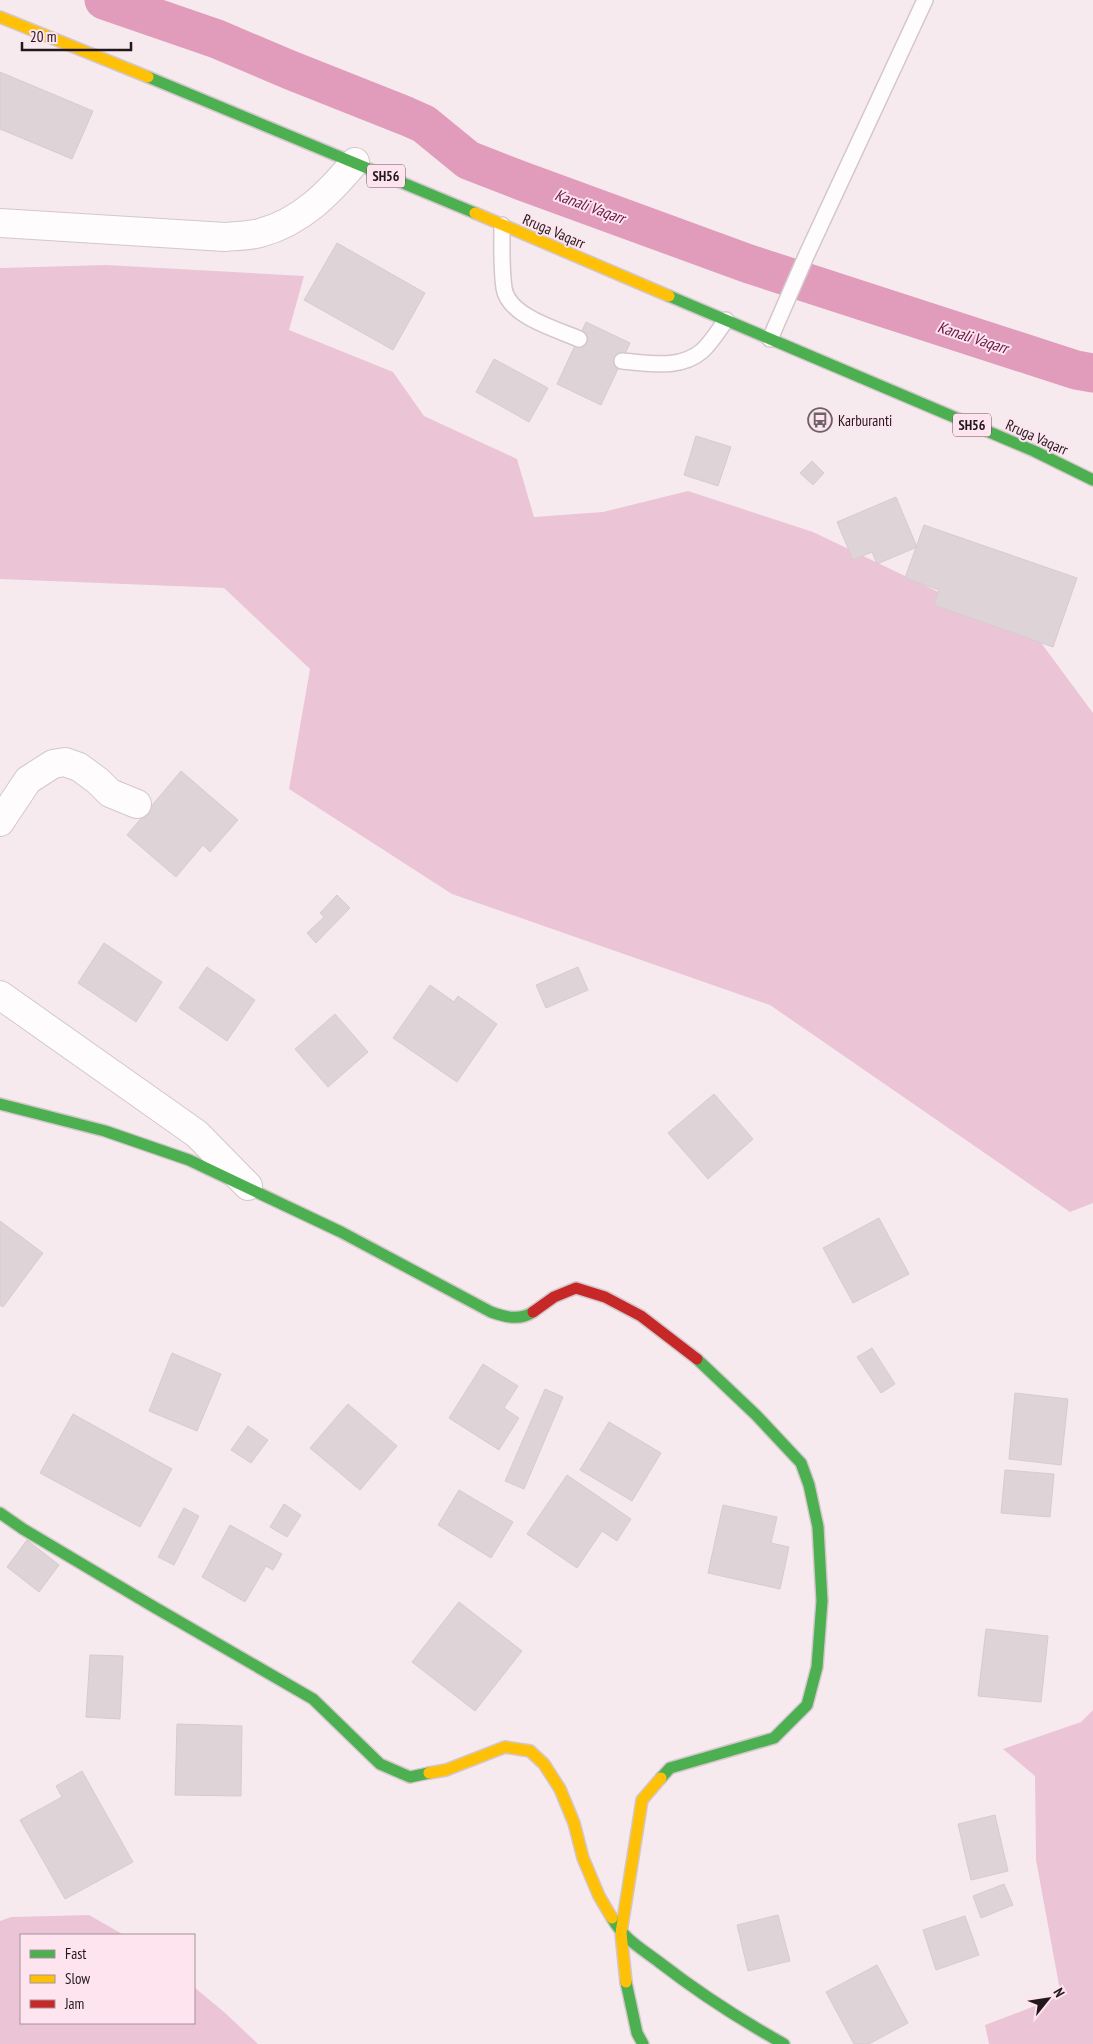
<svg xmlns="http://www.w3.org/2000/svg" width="1093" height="2044" font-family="'PT Sans Narrow',sans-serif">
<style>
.green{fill:#ebc5d5}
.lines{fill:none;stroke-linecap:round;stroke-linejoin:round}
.canal{stroke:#e09cba;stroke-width:39}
.building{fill:#ded3d7;stroke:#d7cbd0}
.lane-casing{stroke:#d3c7cc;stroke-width:18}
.street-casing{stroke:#d3c7cc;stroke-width:30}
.fast-casing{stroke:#d3c7cc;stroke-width:14}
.slow-casing{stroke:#d3c7cc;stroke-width:14}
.jam-casing{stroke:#d3c7cc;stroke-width:14}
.lane{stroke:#fefcfd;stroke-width:15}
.street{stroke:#fefcfd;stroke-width:28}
.fast{stroke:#4caf50;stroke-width:11}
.slow{stroke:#ffc107;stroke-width:11}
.jam{stroke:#c62828;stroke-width:11}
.labels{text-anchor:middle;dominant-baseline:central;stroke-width:4;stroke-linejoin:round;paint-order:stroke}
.shield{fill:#fde4ee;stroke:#64555b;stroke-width:1}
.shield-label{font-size:14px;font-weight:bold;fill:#22181c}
.street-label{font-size:15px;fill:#22181c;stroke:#fde4ee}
.poi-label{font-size:15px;fill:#22181c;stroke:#fde4ee;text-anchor:start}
.water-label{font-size:16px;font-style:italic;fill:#681743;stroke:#fde4ee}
</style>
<rect width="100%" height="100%" fill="#f7eaef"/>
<path class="green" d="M106,265l198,11 -15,54 104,42 31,44 93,43 17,58 69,-5 85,-21 125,41 226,108 54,73v490l-23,9 -300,-207 -318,-111 -163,-105 21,-120 -86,-81 -224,-9v-311z
M1093,1710v334h-104l-4,-19 76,-29 -25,-136 -1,-84 -32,-27 78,-27z
M89,1915l35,20h-103v88h173v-36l30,25 34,32h-258v-123l11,-4z"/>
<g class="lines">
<path class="canal" d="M104,0l113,39 73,31 116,46 18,8 44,36 54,21 227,83 327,106 17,3"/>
</g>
<path class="building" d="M0,72l93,39 -21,48 -72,-30z
M337,243l88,50 -32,57 -89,-50z
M586,322l44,21 -29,62 -44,-21z
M494,359l54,29 -19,34 -53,-30z
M696,436l35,11 -13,39 -34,-11z
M812,461l12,12 -11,12 -13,-12z
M896,497l21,50 -40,17 -5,-12 -19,8 -16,-38z
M924,525l153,53 -24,69 -119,-42 5,-15 -34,-12z
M181,771l57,49 -28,32 -7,-7 -27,32 -49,-42z
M337,895l13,13 -34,35 -9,-10 17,-16 -4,-4z
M104,943l58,39 -26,40 -58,-39z
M207,967l48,33 -28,41 -48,-33z
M578,967l10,23 -42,18 -10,-23z
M430,985l24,17 4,-6 39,28 -40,58 -64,-44z
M335,1014l33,38 -40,35 -33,-38z
M714,1094l39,45 -45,40 -40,-46z
M879,1218l30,56 -56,29 -30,-55z
M0,1221l43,32 -40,54 -3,-2z
M872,1348l23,36 -14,9 -24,-36z
M172,1353l49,21 -24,57 -48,-20z
M483,1364l35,22 -14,22 15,10 -20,32 -50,-32z
M545,1389l18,8 -39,92 -19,-8z
M1015,1393l53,6 -7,66 -52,-6z
M348,1404l49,42 -37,44 -50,-42z
M73,1414l99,55 -32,58 -100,-54z
M609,1422l52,31 -29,48 -52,-31z
M248,1426l20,14 -17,23 -20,-13z
M1005,1470l49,4 -4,43 -49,-4z
M567,1475l64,44 -14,22 -15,-10 -25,37 -50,-34z
M459,1490l54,32 -22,36 -53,-33z
M284,1504l17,11 -14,22 -17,-10z
M723,1505l54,12 -6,26 18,4 -9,42 -72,-16z
M184,1508l15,8 -25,49 -16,-8z
M230,1525l52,29 -9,16 -7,-4 -21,36 -43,-25z
M27,1540l32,25 -20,27 -32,-25z
M459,1602l63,49 -47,60 -63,-49z
M986,1629l62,7 -7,66 -63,-6z
M90,1655l33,1 -3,63 -34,-2z
M177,1724l65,2 -1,70 -66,-1z
M82,1771l51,91 -68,37 -45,-79 42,-23 -6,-11z
M995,1815l13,56 -37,9 -13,-56z
M1004,1884l9,21 -32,13 -8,-22z
M778,1915l12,46 -42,10 -11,-46z
M965,1916l14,39 -43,15 -13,-40z
M877,1965l31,58 -39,21h-15l-28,-52z"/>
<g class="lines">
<g class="lane-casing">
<path id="lane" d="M502,225c0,20 -1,42 2,63 4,28 52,41 75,51
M770,339l37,-85 118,-254
M622,361c27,2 58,9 80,-10 9,-8 17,-21 24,-31"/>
</g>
<g class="street-casing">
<path id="street" d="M0,223l225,14c11,-1 24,-1 35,-4 41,-11 68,-39 95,-71
M0,822l28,-42 25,-16 12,-2 14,5 19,14 12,12 27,11
M0,995l197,139 51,52"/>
</g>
<g class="fast-casing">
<path id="fast" d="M148,77l327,136
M669,296l365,155 59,29
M0,1104l105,27 84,29 152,72 150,80c14,5 29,9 42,0
M0,1513l23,16 131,78 159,92 67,65 30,13 19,-4
M661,1778l9,-10 104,-30 33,-33 10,-38 5,-66 -4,-74 -9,-42 -8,-22 -45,-48 -59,-56
M612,1918c12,21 27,29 47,44 40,31 80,57 125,82
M626,1982l11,51 6,11"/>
</g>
<g class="slow-casing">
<path id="slow" d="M0,17l148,60
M475,213l194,83
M429,1773l17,-3 59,-23 25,4 14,13 16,25 14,34 9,35 16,38 13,22
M626,1982l-5,-49 21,-133 19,-22"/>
</g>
<g class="jam-casing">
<path id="jam" d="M533,1312l21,-15 22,-9 29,9 36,19 56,43"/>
</g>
<use href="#lane" class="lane"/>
<use href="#street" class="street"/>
<use href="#fast" class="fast"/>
<use href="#slow" class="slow"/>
<use href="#jam" class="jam"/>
</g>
<defs>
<g id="bus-ring" transform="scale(1.25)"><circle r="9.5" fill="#fde4ee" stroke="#6d6266" stroke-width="1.5"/><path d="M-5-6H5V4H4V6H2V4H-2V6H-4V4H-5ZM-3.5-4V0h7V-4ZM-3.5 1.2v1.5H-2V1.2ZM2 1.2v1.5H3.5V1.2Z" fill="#6d6266"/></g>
</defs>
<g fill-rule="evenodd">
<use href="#bus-ring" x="820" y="420"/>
</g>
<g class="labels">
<g class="shield">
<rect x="367" y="164.5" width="38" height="23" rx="4"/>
<rect x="953" y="413.5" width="38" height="23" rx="4"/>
</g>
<g class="shield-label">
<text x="386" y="176">SH56</text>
<text x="972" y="425">SH56</text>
</g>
<g class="street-label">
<text transform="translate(554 231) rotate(23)">Rruga Vaqarr</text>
<text transform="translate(1037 437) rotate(24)">Rruga Vaqarr</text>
</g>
<g class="poi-label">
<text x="838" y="420">Karburanti</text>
</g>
<g class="water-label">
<text transform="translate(590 206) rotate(20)">Kanali Vaqarr</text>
<text transform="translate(973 337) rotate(18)">Kanali Vaqarr</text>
</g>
</g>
<rect x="20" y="1934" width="175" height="90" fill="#fde4ee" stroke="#a5929a"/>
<rect x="30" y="1950" width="25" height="8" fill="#4caf50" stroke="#a5929a"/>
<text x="65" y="1959" font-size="15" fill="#22181c">Fast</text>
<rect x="30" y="1975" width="25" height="8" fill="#ffc107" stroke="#a5929a"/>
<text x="65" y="1984" font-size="15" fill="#22181c">Slow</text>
<rect x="30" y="2000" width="25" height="8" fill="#c62828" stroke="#a5929a"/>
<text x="65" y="2009" font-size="15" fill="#22181c">Jam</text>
<g transform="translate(1048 1999) rotate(60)" stroke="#fde4ee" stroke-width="4" paint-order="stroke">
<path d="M0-4L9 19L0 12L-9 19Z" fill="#22181c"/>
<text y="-8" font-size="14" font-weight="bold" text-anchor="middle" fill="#22181c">N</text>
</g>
<path d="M22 42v8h109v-8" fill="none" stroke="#22181c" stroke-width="2.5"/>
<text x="30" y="42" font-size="15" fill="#22181c" stroke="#fde4ee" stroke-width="4" paint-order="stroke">20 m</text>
</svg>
